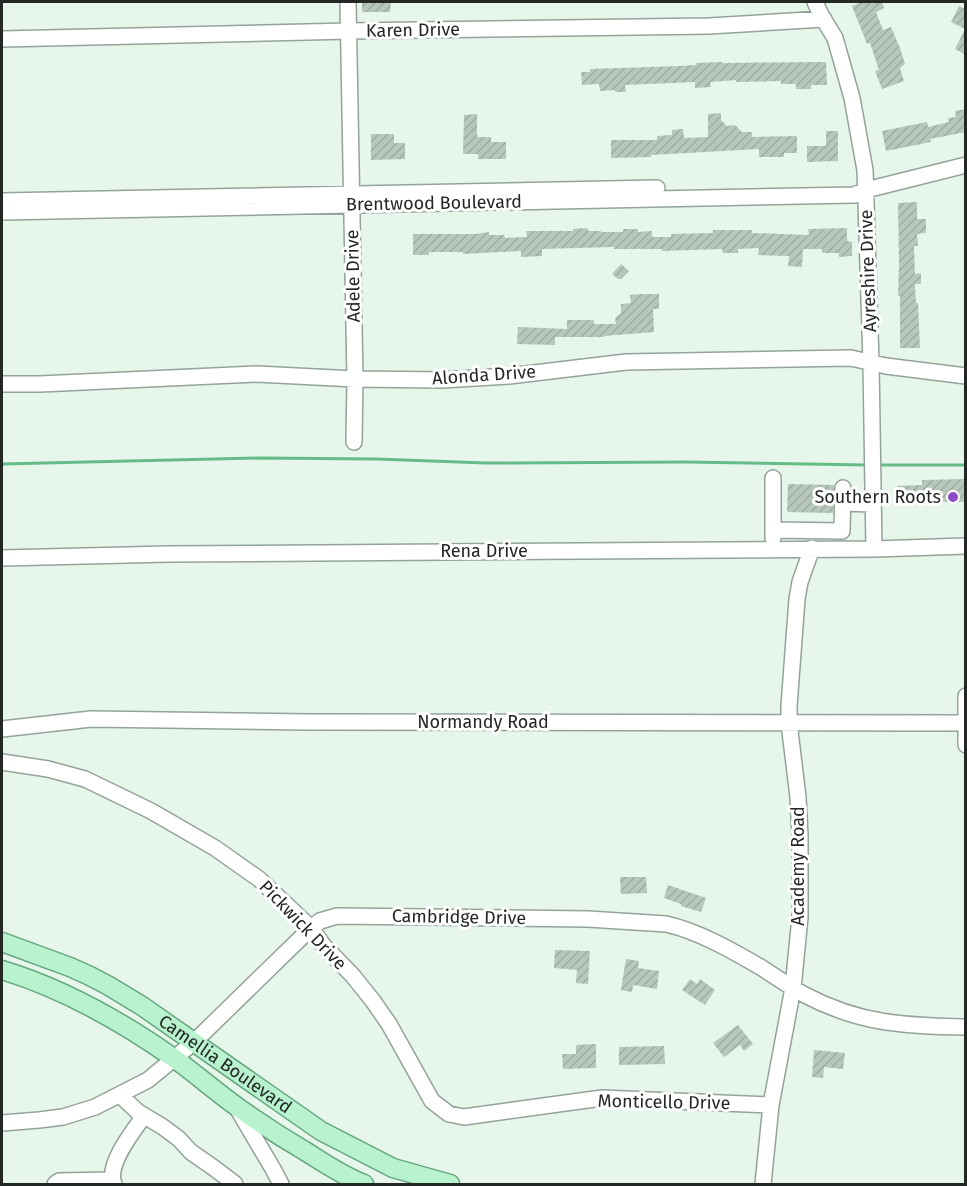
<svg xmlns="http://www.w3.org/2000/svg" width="967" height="1186" font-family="'Fira Sans',sans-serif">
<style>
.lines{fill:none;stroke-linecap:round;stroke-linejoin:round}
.stream{stroke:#65bc87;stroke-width:3}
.building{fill:url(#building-hatch)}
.minor-casing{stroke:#94a399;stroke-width:18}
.major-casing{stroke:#65a67e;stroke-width:21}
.minor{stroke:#fff;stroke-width:15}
.major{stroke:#b8f2ce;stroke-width:18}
.poi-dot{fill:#8b4dc3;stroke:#fff;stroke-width:2}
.labels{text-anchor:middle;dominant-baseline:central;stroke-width:6;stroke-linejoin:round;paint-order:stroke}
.street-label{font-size:18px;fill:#232824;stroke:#fff}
.poi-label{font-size:18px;fill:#232824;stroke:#fff;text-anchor:end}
</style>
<defs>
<pattern id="building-hatch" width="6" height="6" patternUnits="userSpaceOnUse" patternTransform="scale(1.5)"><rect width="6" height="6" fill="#b8c7bc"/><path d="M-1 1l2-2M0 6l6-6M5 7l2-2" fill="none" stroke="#9eaba1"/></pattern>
</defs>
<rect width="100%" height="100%" fill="#e6f6eb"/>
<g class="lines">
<path class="stream" d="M2,464l258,-6 116,1 110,4 200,-1 180,3
M876,465h90"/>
</g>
<path class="building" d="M362,2h29l-1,10h-28z
M862,2h20l2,6 -8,4 7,18 8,-3 9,21 5,16 -5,4 4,13 -22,8 -7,-18 4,-1 -9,-27 -3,1 -15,-38z
M959,6l7,3v46l-11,-6 10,-20 -14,-7z
M722,62v1l104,-1 1,23h-16v4h-15v-5h-15v-3l-45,1v-2l-26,2 1,5 -16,1v-6l-70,3 1,7h-11v-2l-15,1 -1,-7 -17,1 -1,-13h9v-3l90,-3 16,-1v-2z
M966,109v23l-36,7 1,3 -45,9 -4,-20 45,-9 1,5 21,-5 -1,-4 8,-1 -1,-6z
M721,113v7l6,6 8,-1 7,7h10v5l45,-1v17h-13v4h-25v-8l-108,6v2l-40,1v-18h46v-4l15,-1v-5l11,-1 1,9 24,-1v-23z
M477,114v23h14v5h15v17h-28v-5h-15l1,-39z
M826,131h12v30l-31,1v-16h19z
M371,134h23v9h11v16l-34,1z
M917,202v17h9v14l-9,1 1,12h-4l1,28 6,-1v11h-6l1,19h2l2,45h-20v-52h-2l1,-34 -1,-59z
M588,228v3h13v1h22v-3h15v3l14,-1v6h19v-3l42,-1v-3h39v3l57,2 -1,-6 39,-1v13l5,1v14l-13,1v-4h-17v-4h-19l-1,18 -14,-1 1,-10 -31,-1 1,-7 -21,1v4h-15l-1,-4 -60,2v-2h-48v-2l-72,2v7l-21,1v-6l-58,3v-2h-34v3h-16v-21h62l14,-2v3h15l1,3 22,-1 -1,-6h47v-2z
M621,264l8,7 -8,8h-3l-6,-5z
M642,294h17v15h-6l1,23 -50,4v1h-49v8l-38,-1 1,-17 49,2v-9h27v4h22l-1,-6 6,-5v-9l10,-1 -1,-8z
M966,479v23h-69v-16l25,-1v-5z
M788,484l46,1 -1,28 -46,-1z
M620,877h26l1,16 -26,1z
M668,885l38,13 -5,14 -20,-6v-2l-17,-6z
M555,950l35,1 -2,33 -12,-1 1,-13 -23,-2z
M626,959l13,2 -1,7 21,3 -2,18 -24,-4 -1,7 -11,-2z
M690,979l7,5 3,-5 15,11 -10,15 -23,-15z
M738,1025l15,19 -9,7 -4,-6 -16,12 -11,-14z
M596,1044v24l-33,1 -1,-15h14v-9z
M664,1046l1,18 -46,1v-18z
M814,1050l31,3 -2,16 -19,-2 -1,11 -11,-1z"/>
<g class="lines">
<g class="minor-casing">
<path id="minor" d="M348,2l7,377 -1,63
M815,2l6,13 14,23 17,60 13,72 6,193 3,186
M2,39l347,-8 360,-5 115,-7
M2,201l655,-13
M2,212l852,-17 12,-5 100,-25
M2,384h38l217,-10 98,5 87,1 67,-4 117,-14 225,-4 35,8 80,10
M773,478v60
M843,503l30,1
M773,530l69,1 1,-43
M2,558l166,-4 706,-5 92,-3
M966,696v49
M2,729l89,-10 216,3 658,1
M2,762l46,7 37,10 66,32 64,37 44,31 52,49 12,17 30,31 20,25 16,23 43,77 17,13 15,3 138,-19 169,7
M120,1095l18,17 25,15 16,12 12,13 23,16 21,16
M237,1108l36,61 8,15
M2,1123l37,-3 24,-3 32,-10 53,-27 46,-38 117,-114 9,-7 17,-5 251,3 78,5c32,7 67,27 96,44 14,9 28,19 43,27 55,29 100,31 161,32
M55,1184l4,-3 53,-1
M114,1184c-8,-19 19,-53 30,-68
M763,1184l8,-79 22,-117 7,-71v-81l-2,-39 -9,-74v-17l8,-107 3,-17 12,-34"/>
</g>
<g class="major-casing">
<g id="major">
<path id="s1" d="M2,942l68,25 20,9 19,10 33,20 179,125 72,37 57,16"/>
<path d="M2,970c63,19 119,51 173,89 21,15 40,32 61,47 22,16 45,31 69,45 19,12 38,25 59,33"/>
</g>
</g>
<use href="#minor" class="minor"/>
<use href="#major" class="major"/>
</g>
<circle class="poi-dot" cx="953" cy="497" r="6"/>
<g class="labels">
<g class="street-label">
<text transform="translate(413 30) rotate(-1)">Karen Drive</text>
<text transform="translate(434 203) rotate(-1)">Brentwood Boulevard</text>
<text transform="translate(868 271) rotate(-92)">Ayreshire Drive</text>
<text transform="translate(353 276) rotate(-91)">Adele Drive</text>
<text transform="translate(484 375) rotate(-4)">Alonda Drive</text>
<text x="484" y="551">Rena Drive</text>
<text x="483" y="722">Normandy Road</text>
<text transform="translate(798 866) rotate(-90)">Academy Road</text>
<text transform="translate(459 917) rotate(1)">Cambridge Drive</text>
<text transform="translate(303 925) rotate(46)">Pickwick Drive</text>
<text stroke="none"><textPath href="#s1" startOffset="256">Camellia Boulevard</textPath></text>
<text transform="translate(664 1102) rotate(1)">Monticello Drive</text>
</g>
<g class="poi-label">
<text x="941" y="497">Southern Roots</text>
</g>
</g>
<rect width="967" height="1186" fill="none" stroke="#232824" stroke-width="6"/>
</svg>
